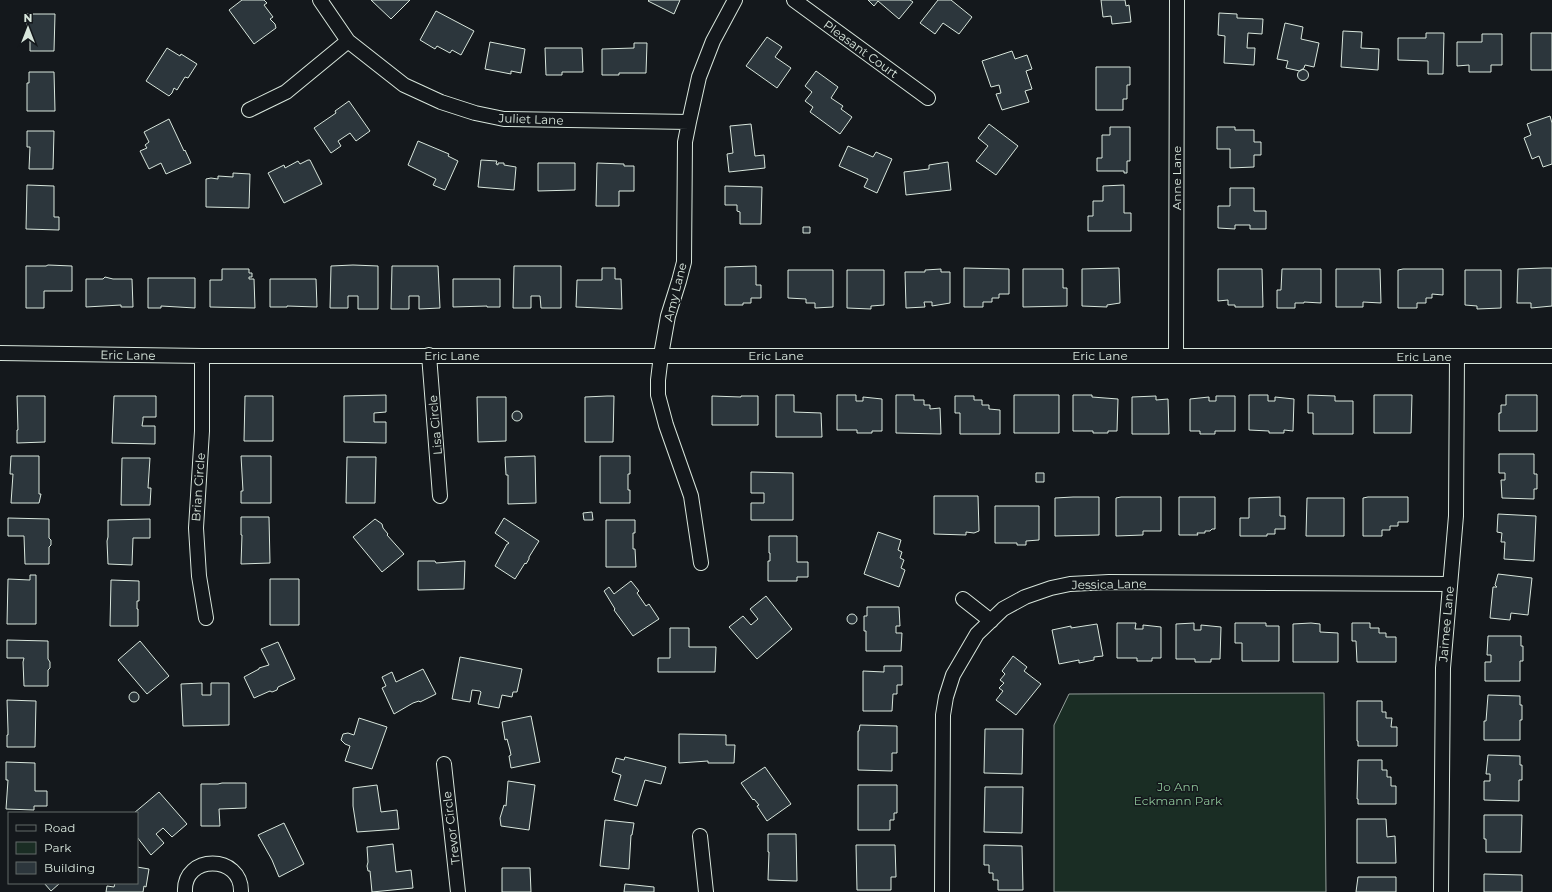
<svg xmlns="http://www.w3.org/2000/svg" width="1552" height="892" font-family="Montserrat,sans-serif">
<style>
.green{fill:#1a2d24;stroke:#939e99}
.building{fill:#2c363c;stroke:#d8e6dc}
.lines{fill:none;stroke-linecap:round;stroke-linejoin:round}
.street-casing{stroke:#d8e6dc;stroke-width:16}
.street{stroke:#14181c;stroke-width:14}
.labels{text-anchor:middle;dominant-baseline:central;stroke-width:3;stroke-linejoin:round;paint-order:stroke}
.street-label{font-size:12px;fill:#d8e6dc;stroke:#14181c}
.park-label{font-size:12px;fill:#8ac095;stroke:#14181c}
</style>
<rect width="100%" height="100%" fill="#14181c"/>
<path class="green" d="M1324,693l2,199h-272v-167l15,-31z"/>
<path class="building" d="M242,0h22l3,3 -3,2 9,12 -3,2 5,5 1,4 -22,16 -25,-34z
M371,0h39l-19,19z
M649,0h31l-6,14 -26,-13z
M868,0h42l3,2 -14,17 -21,-18 -4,5z
M938,0h13l21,17 -13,17 -16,-11 -8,11 -15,-11z
M1101,0h24l1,6 3,-1 2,17 -19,2 -1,-8 -8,1z
M436,11l38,20 -13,24 -9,-5 -2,3 -13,-7 -2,3 -15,-9z
M1219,13l18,1v4l26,1 -1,15 -14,-1 -1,15h8l-1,17 -30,-2 1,-27 -7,-1z
M27,14h28l-1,37h-24v-21h-3z
M1285,23l18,4 -2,12 18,4 -5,24 -9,-2 -1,3 -4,3 -14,-3 2,-7 -11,-2z
M1343,31l19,1 -1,16 18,1 -1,21 -37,-3z
M1426,33h18l-1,41h-15v-13l-30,-1v-22h28z
M1531,33h21v37h-21z
M1482,34h20v31h-11v7h-22v-7l-12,1v-24h25z
M767,37l15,10 -7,10 16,11 -14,20 -31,-22z
M490,42l35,7 -4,24 -10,-2v3l-26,-5z
M634,43h13l-1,30h-27v2h-17v-26l32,-1z
M167,48l13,8 1,-2 16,10 -9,14 -3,-1 -8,13 -3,-2 -2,5 -3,3 -23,-15z
M545,48h37l1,24h-21v3h-16z
M1012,51l3,8 12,-4 5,14 -6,2 6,18 -7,2 4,11 -27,8 -6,-16 5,-1 -2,-8 -8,2 -9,-26z
M1096,67h34v18h-3v14h-4v11h-27z
M1297.5 75a5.5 5.5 0 1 1 11 0a5.5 5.5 0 1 1-11 0Z
M816,71l22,16 -7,11 12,8 -2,3 11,8 -12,17 -30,-22 3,-5 -8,-6 7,-9 -7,-6z
M29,72h25l1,39h-28v-28h2z
M349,101l21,30 -14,10 -6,-8 -12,8 3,5 -10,7 -17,-25 22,-15 -1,-2z
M1550,116l2,7v41l-9,3 -4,-11 -7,3 -8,-21 7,-3 -4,-11z
M169,119l15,32 1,-1 6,13 -25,11 -5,-11 -12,6 -9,-18 7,-3 -2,-3 4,-3 -5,-10z
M751,124l4,32 9,-1 1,13 -36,4 -2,-18 6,-1 -3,-27z
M989,124l29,22 -22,29 -20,-14 12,-15 -10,-8z
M1110,127h20v34h-3v12h-3v-2h-27v-13h5v-23h8z
M1217,127h18v3h19v12h7v13h-7v12l-24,1v-19h-13z
M27,131h27l-1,38h-24l1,-22h-3z
M418,141l31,13 -1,2 10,5 -13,29 -12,-5 3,-6 -28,-14z
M848,146l25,11 3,-5 16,7 -15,34 -13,-6 4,-8 -29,-13z
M308,160h2l12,24 -38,19 -16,-30 16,-8 1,3 13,-7 2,3z
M481,160l16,1 -1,3 2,1v-2h6v2l12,2 -2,23 -36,-3z
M948,162l3,28 -45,5 -2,-23 25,-3v-4z
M538,163h37v27l-37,1z
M597,163l27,1v2h10v25h-15v15h-23z
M233,173l17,1 -1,34 -43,-1v-28l5,-1 7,1v-3l15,1z
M27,185l27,1v31h5v13l-33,-1z
M1124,185v28h7v18h-43v-15h5v-15h10v-15z
M725,186l37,1 -1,37h-21v-12l-3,-1v-6h-12z
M1230,188h24v23h12v18h-16v-4h-15v4l-17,-1v-22h12z
M803,227h7v6h-7z
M48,265l24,1v25h-28v17h-18v-42h20z
M353,265l25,1v43h-20v-13h-10v12h-18l1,-42z
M392,266h46l2,42 -21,1v-13h-10v13h-18z
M514,266h47v42h-20l-1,-12h-9v12h-18z
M756,266v19h5v13h-10v5h-8v2h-18v-38z
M602,268h13v11h6l1,30 -46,-2 1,-27h25z
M964,268l45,1v25h-10v4h-7v4h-9v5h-19z
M1119,268l1,35 -13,2v2l-25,-1v-37z
M1544,268h8v38l-21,2v-5h-14l1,-34z
M222,269h27v4h3v4h-3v2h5l1,29 -45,-1v-27h12z
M941,269v3h9v31l-18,3v-4h-8l1,5 -19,1 -1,-36h20v-2z
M1023,269h40v19h4v18l-44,1z
M1218,269h44l1,38h-28v-2h-7v-5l-10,1z
M1282,269h39v34l-17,-1v1h-9v5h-18v-18h4z
M1336,269h44l1,34 -18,-1v5h-27z
M1403,269h40v26l-11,-1v4h-6v5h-9v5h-19v-38z
M788,270h45v37l-18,1v-5h-9v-4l-18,-1z
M847,270h37v35l-13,1v3l-24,-1z
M1465,270h36v38l-24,1v-3l-12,-1z
M105,277l8,2h19l1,28h-12v-2l-35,2v-28h17z
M148,278h47v30l-34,-2v2h-13z
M270,279h46l1,28 -30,-1v1h-17z
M453,279h47v28h-13v-1l-34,1z
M386,395v17l-12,1v9h12v21l-42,-1v-46z
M776,395h18v17l27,1 1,24h-46z
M837,395h19v6h7v-4l19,2v32h-10v2h-15v-3h-20z
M896,395h18v5h10v5h6v4l10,-1 1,26 -45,-1z
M1014,395h45v38h-45z
M1073,395h19v2l26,2 -1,32h-9v2h-15v-2h-20z
M1249,395h19v6h7v-4l19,2 -1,32 -9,-1v3h-15v-2l-20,-1z
M1308,395l27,1v5h18v33h-40v-21h-5z
M1374,395h38l-1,38h-37z
M1506,395h31v36h-38v-18h2v-8h5z
M17,396h28v46l-28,1v-13h1z
M114,396h42v21h-13v3l-1,6h13v18l-43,-1z
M245,396h28v45h-29z
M607,396h7l-1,46h-28v-45z
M712,396l29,1v-1h17v29h-46z
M955,396h19v4h8v5h7v4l11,1v24h-40v-21h-5z
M1156,396v4l12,-1 1,35h-37v-37z
M1216,396h19v35h-20v3h-15v-3h-10v-32l19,-2v4h7z
M477,397h29v44l-28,1z
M512 416a5 5 0 1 1 10 0a5 5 0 1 1-10 0Z
M1499,454h35v20h3v15h-3v10l-32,-1 -1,-18h4v-7h-6z
M11,456h28v38h2l-2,9h-28l2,-29h-3z
M241,456h30v47h-30v-12h2z
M535,456l1,47 -28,1v-29h-2l-1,-18z
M600,456h30v18h-2v16h2v13h-30z
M347,457h29l-1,46h-29z
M122,458h28l-2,30h3l-1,17h-29z
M751,472l42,1v47h-42v-17h13v-10h-13z
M1036,473h8v9h-8z
M934,496h44l1,35 -5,2 -8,-1v3l-32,-1z
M1073,497h26v38l-44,1v-38z
M1121,497h40v34h-18v4l-27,1v-38z
M1179,497h36v32h-3l-2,2h-5v2h-8l1,2h-19z
M1280,497v19h5v13h-10v5h-8v2h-27v-18h9v-20z
M1368,497h40v25h-10v4h-8v4h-8v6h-19v-38z
M1307,498h37v38h-38z
M995,506h44v34l-13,1v4h-9v-2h-22z
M592,512l1,8h-9l-1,-7z
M1498,514l38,2 -2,45 -30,-2 1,-17h-4l1,-9 -5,-1z
M241,517h28l1,46 -29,1 1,-29h-1z
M8,518l41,1v19l2,2v5l-2,2v17h-24l-1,-28h-16z
M504,518l35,23 -10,16v2l-3,5 -1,-1 -10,16 -20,-13 12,-22h1l1,-1 -14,-10z
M150,519v19h-17l-1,27 -24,-1 -1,-23 1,-4v-17z
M375,519l7,5 1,4 5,6 -1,1 17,19 -22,18 -29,-35z
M606,520h29v13h-2v16h2l1,18h-30z
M878,532l23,8 -3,10 4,2 -2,6 4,2 -3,8 4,2 -6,17 -35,-13z
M769,536h28v26h11v15h-11v4h-29v-20h2v-8h-1z
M418,561h17l1,2 29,-2 -1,28 -46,1z
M1498,574l34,4 -4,37 -17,-2 -1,7 -20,-2 3,-31h4l-2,-2z
M30,575h6v49h-29l1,-45 22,1z
M270,579h29v46h-29z
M111,580l28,1v20h-2v8h1v17h-28z
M631,581l8,10 -2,2 9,13 3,-2 10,15 -26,17 -19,-26 1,-1 -11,-18 5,-4 5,7z
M766,596l26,33 -35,30 -28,-32 14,-11 8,9 7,-6 -8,-10z
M867,607h32l1,19h-4v7h6l-1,18h-35v-20h-2v-15h3z
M847 619a5 5 0 1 1 10 0a5 5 0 1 1-10 0Z
M1117,623h19l-1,6h8v-4l18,2v31h-9v3h-15v-3h-20z
M1194,623v7h7v-5l20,2 -1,32h-9v3h-16v-3h-19v-35z
M1235,623h31v3h13v35h-37v-18h-7z
M1311,623l9,1v8l18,1v29h-45v-38z
M1352,623h18v5h9v5h7v4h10v25h-39l-1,-21h-4z
M1097,624l6,32 -9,1v3l-15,3v-3l-20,4 -7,-34 19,-4v2z
M670,628h19v19h27l-1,25h-57v-14h12z
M1488,636h33v10h2v15h-3v20h-35v-19h6v-7h-4z
M7,640l41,1v18l2,3v6l-2,2v16h-24l-1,-24 1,-4h-17z
M140,641l29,35 -22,18 -29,-34z
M278,642l17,37 -17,8 -1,3 -5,2 -2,-1 -16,7 -10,-21 15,-8v-1l10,-3 -8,-16z
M1013,656l14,11 -3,4 17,13 -25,31 -20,-15 7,-9 -4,-3 5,-5 -4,-3 5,-6 -3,-3z
M460,657l62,12 -5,23h-4l-1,5 -10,-2 -3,13 -21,-4 3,-12 -1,-1 -8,-1 -2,12 -18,-3z
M884,666h18v19h-5v9h-4l-1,17h-29v-40l21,1z
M423,669l13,25 -16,8 -1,-1 -6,2 -19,11 -12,-26 4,-2 -4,-9 10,-5 4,10z
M202,683v12h9v-12h18v42l-46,1 -2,-42z
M129 697a5 5 0 1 1 10 0a5 5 0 1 1-10 0Z
M1488,695l32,1v9h2v15h-2v20h-36v-19h2z
M7,700l29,1 -1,46h-28v-12h1v-5z
M1357,701h25v11h4v6h6l-1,9h6v19h-39v-5h-1z
M531,716l9,46 -29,6 -2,-12 2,-1 -1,-5 -3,-11 -2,1 -3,-18z
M359,718l28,9 -15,42 -27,-8 5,-15 -5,-2 -4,-4 2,-6 5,-1 6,2z
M860,725l37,1v27h-5v18l-34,-1v-39h1z
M985,729h38l-1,45 -38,-1z
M679,734l47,1v10h9l-1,18h-26v-2l-29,2z
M1488,755l32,1v9h2v15h-3v21l-35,-1v-19h6v-7h-4z
M625,757l41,10 -5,17 -16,-4 -8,26 -23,-6 7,-25 -9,-3 4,-14 8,2z
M1358,760h24v10h5v7h4v9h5v18h-38v-5h-1z
M6,762l29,1v28h12v15h-13v4l-28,-1 2,-29h-2z
M765,767l26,37 -24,17 -10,-15 2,-1 -5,-6 -1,1 -12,-17z
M508,781l27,4 -6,45 -28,-4 -1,-8 4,-13 2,1z
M222,783h24v25l-27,1 1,17h-19v-42h17z
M377,785l4,27 16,-2 2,19 -42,3 -4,-26v-18z
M858,785h39v28h-3v7h-4v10h-32z
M985,787h38l-1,46 -38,-1z
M159,792l28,32 -15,13 -9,-9 -7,6 8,9 -13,12 -14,-18v-24h-3z
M1484,815h38l-1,37h-35v-13h-2z
M1357,819h29l1,18 8,-1 1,27h-39z
M605,820l29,3 -2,12h-1l-2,34 -29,-3z
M284,823l20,41 -25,13 -7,-17 -14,-25z
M768,834h28l1,47 -29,-1 1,-28h-1z
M393,844l3,28 15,-2 2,18 -41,4 -2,-21h-2l-1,-5 1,-4 -1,-15z
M856,845h39l1,32h-5v13h-34z
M984,845l38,1 1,44h-25v-10h-5v-7h-4v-8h-5z
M137,867l12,2 -3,18 -2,-1 -1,6h-37l1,-6 7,1 1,-4h22z
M502,868h28l1,24h-29z
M1484,874l38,1v17h-38z
M1358,877h38v15h-40z
M44,883h16l-9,8z
M625,884l29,3v5h-30z"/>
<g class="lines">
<g class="street-casing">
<path id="street" d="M320,0l28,41 56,44 37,17 34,11 29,6 185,3
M794,0l134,98
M249,110l37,-18 62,-51
M0,353l202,3h1350
M429,355l11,141
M1176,355l1,-355
M202,356v75l-6,97 3,48 7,42
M701,563l-10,-67 -25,-71 -8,-30v-15l3,-25 7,-39 11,-35 5,-19 1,-120 4,-20 10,-45 14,-36 22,-41
M963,599l28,22
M444,764l14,128
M700,836l6,56
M185,892c-2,-38 57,-38 56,0
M942,892l1,-177 3,-18 7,-22 24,-41 26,-25 22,-12 26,-9 19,-4 39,-2 340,2
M1441,892l2,-224 13,-152 1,-160"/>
</g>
<use href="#street" class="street"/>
</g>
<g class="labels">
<g class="street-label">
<text transform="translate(861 49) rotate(36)">Pleasant Court</text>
<text transform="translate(531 119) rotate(2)">Juliet Lane</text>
<text transform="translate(1176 178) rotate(-90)">Anne Lane</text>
<text transform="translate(675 292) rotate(-76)">Amy Lane</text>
<text transform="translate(128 355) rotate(1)">Eric Lane</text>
<text x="452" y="355">Eric Lane</text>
<text x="776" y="355">Eric Lane</text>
<text x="1100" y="355">Eric Lane</text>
<text x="1424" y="356">Eric Lane</text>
<text transform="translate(435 425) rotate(-95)">Lisa Circle</text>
<text transform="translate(198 487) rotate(-86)">Brian Circle</text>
<text transform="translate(1109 584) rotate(-1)">Jessica Lane</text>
<text transform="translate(1446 624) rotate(-85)">Jaimee Lane</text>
<text transform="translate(451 828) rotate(-97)">Trevor Circle</text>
</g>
<g class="park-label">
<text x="1178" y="786">Jo Ann<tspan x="1178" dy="14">Eckmann Park</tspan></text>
</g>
</g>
<rect x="8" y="812" width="130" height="72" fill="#14181c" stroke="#626a69"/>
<rect x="16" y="825" width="20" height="6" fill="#14181c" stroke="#626a69"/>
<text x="44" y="832" font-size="12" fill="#d8e6dc">Road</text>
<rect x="16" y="842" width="20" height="12" fill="#1a2d24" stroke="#626a69"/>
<text x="44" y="852" font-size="12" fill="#d8e6dc">Park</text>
<rect x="16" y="862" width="20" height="12" fill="#2c363c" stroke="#626a69"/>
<text x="44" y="872" font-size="12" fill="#d8e6dc">Building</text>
<g transform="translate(28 28)" stroke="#14181c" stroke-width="3" paint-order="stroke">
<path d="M0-3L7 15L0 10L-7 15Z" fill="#d8e6dc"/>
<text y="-6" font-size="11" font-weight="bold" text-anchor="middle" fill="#d8e6dc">N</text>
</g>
</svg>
